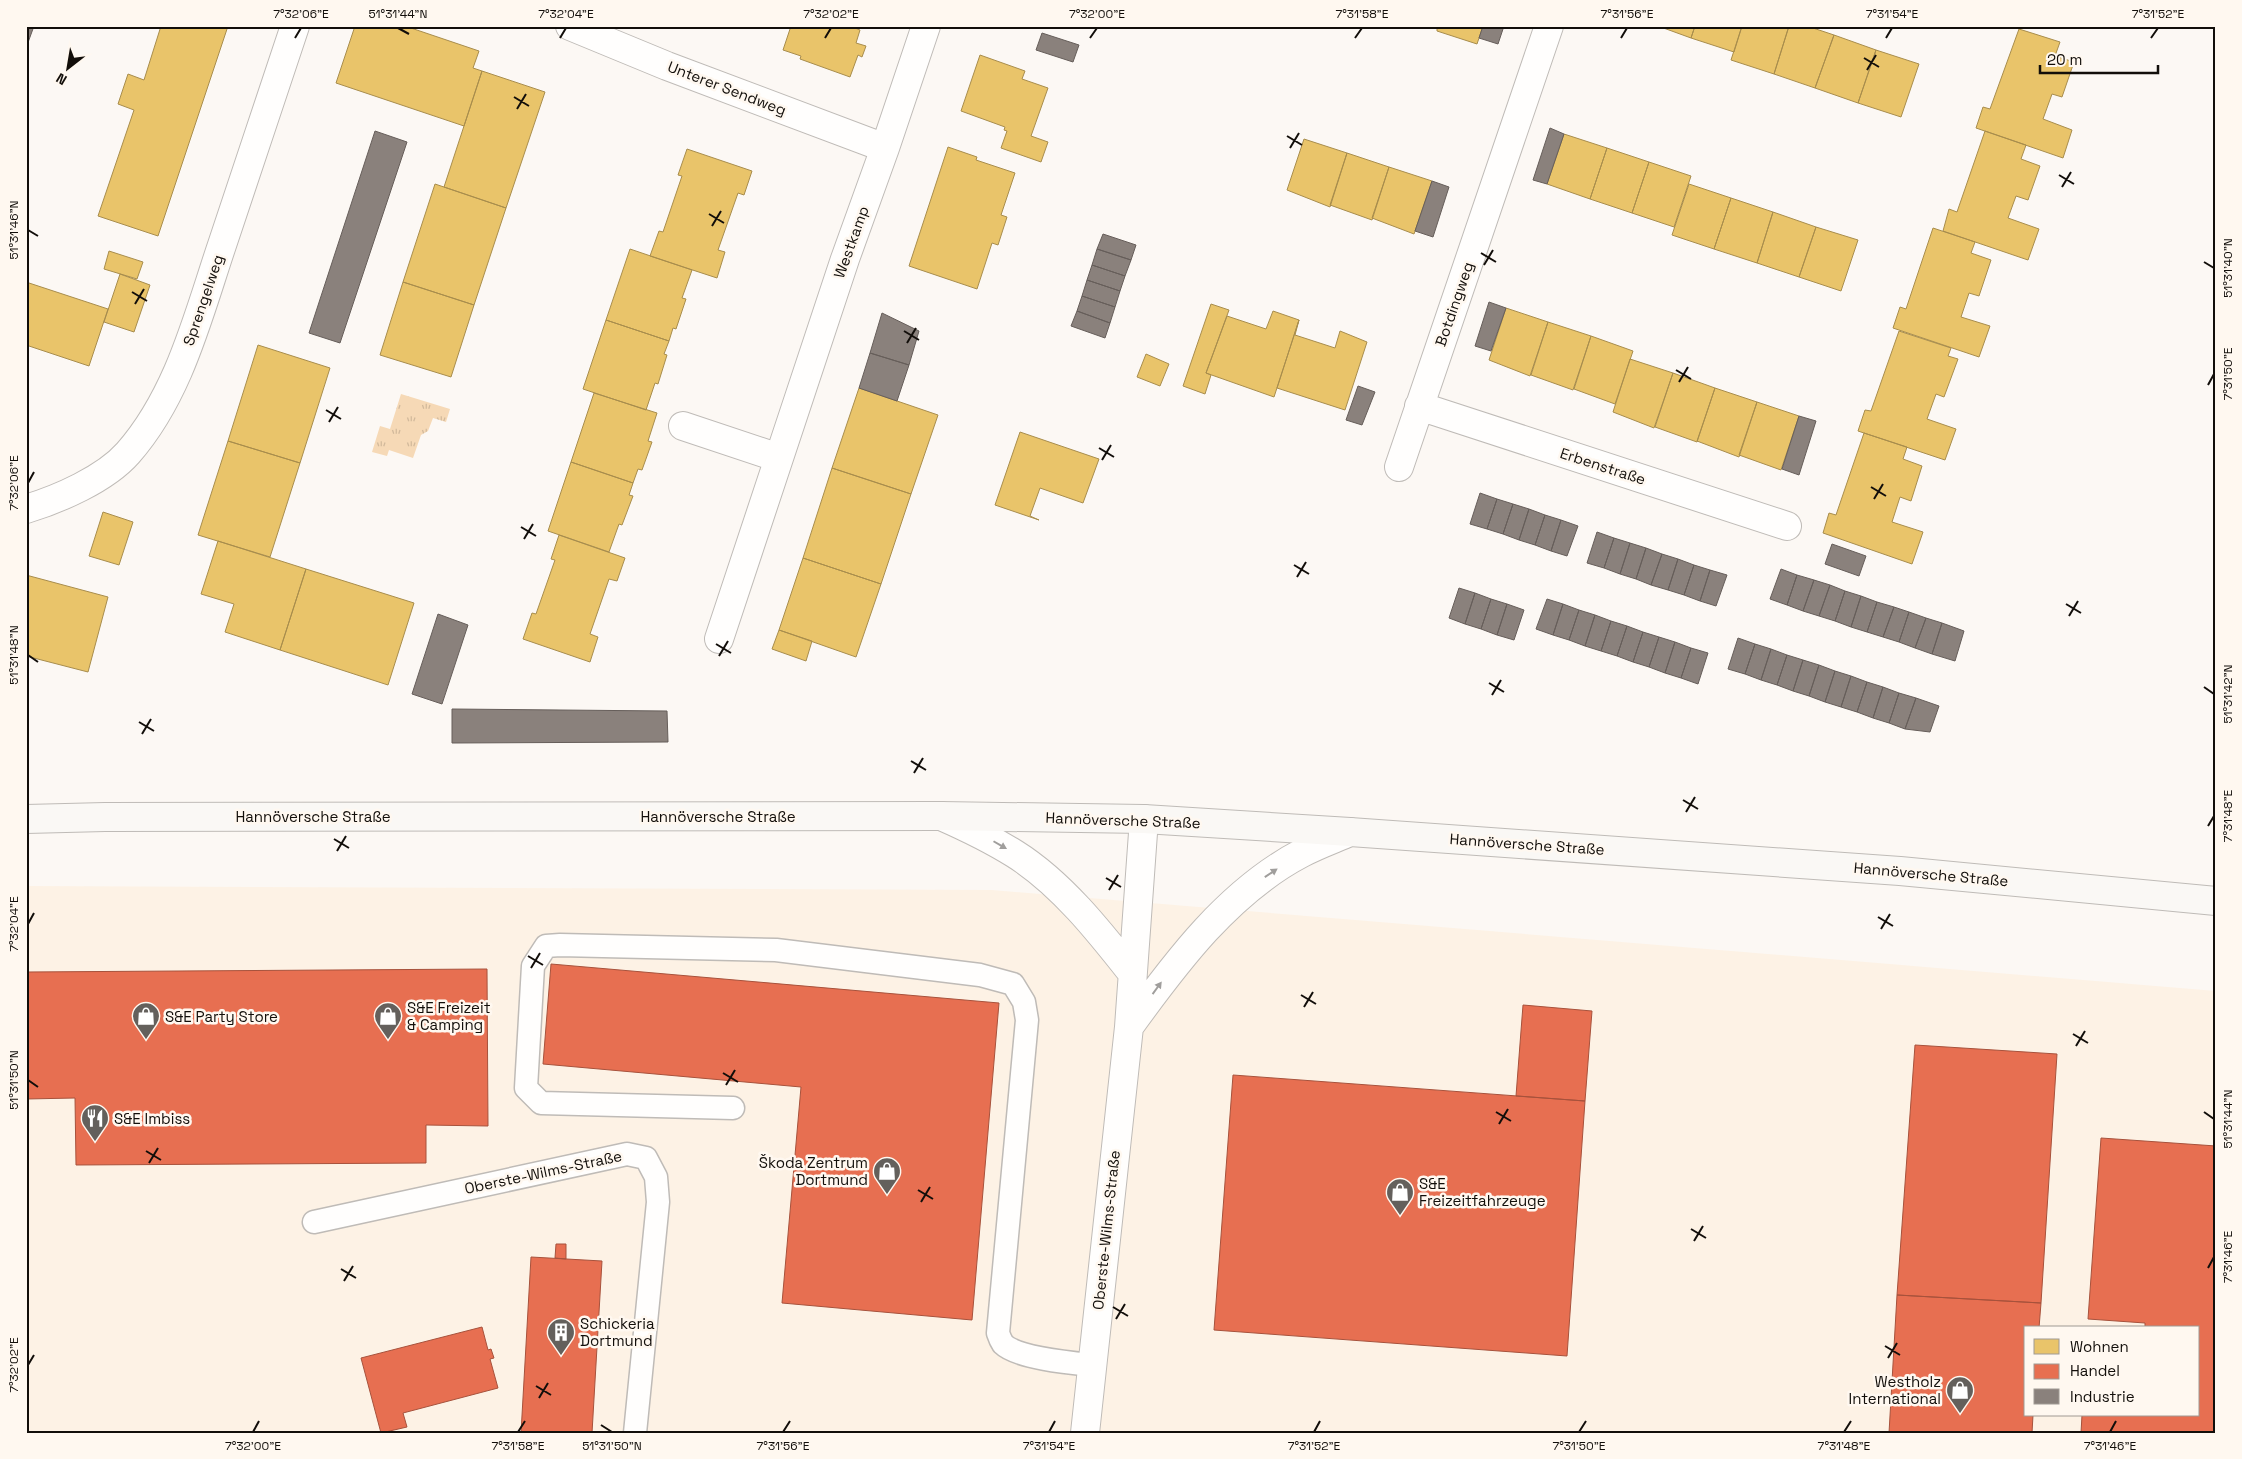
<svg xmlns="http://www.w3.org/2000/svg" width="2242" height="1459" font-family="'Space Grotesk',sans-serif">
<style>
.built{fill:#fdf2e5;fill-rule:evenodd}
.grass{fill:url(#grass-tufts)}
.homes{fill:#e9c46a;stroke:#a88d4d}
.shops{fill:#e76f51;stroke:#a7523c}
.industry{fill:#8a817c;stroke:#665e5a}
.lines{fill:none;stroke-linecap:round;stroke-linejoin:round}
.lane-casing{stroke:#bfbbb7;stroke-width:25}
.street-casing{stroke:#bfbbb7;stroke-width:30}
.secondary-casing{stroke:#bfbbb7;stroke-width:30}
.lane{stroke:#fffefd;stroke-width:22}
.street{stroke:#fffefd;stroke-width:28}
.secondary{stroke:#faf8f5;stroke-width:28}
.oneway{fill:#a09e9c}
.ticks{fill:none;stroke:#120e0a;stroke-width:2}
.labels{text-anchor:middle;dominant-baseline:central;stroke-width:5;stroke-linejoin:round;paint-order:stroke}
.street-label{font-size:15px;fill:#120e0a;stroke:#fff8f0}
.poi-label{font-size:15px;fill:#120e0a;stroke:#fff8f0;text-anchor:start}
.neatline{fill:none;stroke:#120e0a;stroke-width:2}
.ticks-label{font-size:12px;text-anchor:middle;fill:#120e0a}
</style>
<defs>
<pattern id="grass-tufts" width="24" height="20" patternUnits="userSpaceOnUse" patternTransform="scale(1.25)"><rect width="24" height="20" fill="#f6d9b6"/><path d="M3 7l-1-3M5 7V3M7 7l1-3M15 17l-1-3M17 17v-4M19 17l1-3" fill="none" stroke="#d2b99b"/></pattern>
</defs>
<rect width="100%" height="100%" fill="#fcf8f4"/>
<path class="built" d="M26,886l966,4 1224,101v442h-2190zM2026,1328h172v87h-172z"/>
<path class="grass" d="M401,394l49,15 -4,13 -13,-4 -5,13 -7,4 -8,23 -24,-8 -2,6 -15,-4 8,-26 10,3z"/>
<path class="homes" d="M161,26h67l-70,210 -60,-20 36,-106 -16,-6 10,-30 16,6z
M355,26h50l74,25 -6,17 9,3 -18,55 -128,-43z
M791,26h59l10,4 -4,13 10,3 -4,11 -4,-2 -8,22 -50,-18 1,-3 -18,-6z
M1437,26h46l-6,18 -40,-13z
M1658,26h37l-4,12z
M1695,26h47l-8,26 -43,-14z
M1742,26h47l-15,48 -43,-14z
M1789,26h18l27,9 -19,53 -41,-14z
M2019,29l41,13 -5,14 19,6 -12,35 -10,-3 -9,25 29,11 -9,28 -87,-30 7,-21 7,2z
M1834,35l42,15 -18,53 -43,-15z
M1876,50l43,14 -18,53 -43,-14z
M980,55l45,16 -3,8 26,9 -17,48 17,6 -7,20 -40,-14 6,-17 -3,-1 1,-3 -44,-16z
M482,71l63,21 -39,116 -62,-21z
M1985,131l41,14 -5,14 19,7 -12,34 -12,-4 -8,22 31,11 -11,31 -85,-29 6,-22 8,3z
M1564,134l43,14 -17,51 -43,-15z
M1304,139l43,14 -17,54 -43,-17z
M948,147l29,10 -1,3 39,13 -14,42 6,2 -9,28 -6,-2 -15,46 -68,-23z
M1607,148l42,14 -17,51 -42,-14z
M687,149l65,22 -8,24 -6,-2 -20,57 7,2 -8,26 -67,-22 9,-25 4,1 19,-56 -4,-1z
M1347,153l42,14 -17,53 -42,-15z
M1649,162l42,14 -17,51 -42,-14z
M1389,167l43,14 -18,53 -42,-16z
M435,184l71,24 -32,97 -71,-23z
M1689,184l42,14 -17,51 -42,-14z
M1731,198l42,14 -16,51 -43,-14z
M1773,212l43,15 -17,50 -42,-14z
M1816,227l42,13 -17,51 -42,-14z
M1933,228l42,14 -4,11 20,7 -12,36 -10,-3 -8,24 29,9 -11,31 -86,-29 7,-21 6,2z
M630,249l62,21 -10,28 4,1 -10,30 -3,-1 -4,13 -63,-21z
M109,251l34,11 -6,17 -33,-10z
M120,274l30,11 -16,47 -30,-10z
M26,282l82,27 -19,57 -63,-21z
M403,282l71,23 -23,72 -71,-22z
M1211,304l18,6 -23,63 5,2 -6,19 -22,-8z
M1506,308l42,14 -18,54 -41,-16z
M1273,311l26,9 -25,77 -68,-24 21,-57 39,13z
M606,320l63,21 -5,13 3,1 -9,29 -3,-1 -9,27 -63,-21z
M1299,320l-4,15 40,13 5,-17 27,11 -22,68 -68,-22z
M1548,322l43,14 -18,54 -42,-15z
M1899,331l52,17 -3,8 10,3 -14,38 -8,-3 -9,25 29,10 -11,31 -87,-29 7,-21 6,1z
M1591,336l42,15 -18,53 -41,-15z
M258,345l72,23 -30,95 -72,-22z
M1146,354l23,10 -9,22 -23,-9z
M1630,359l43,14 -19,55 -41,-16z
M1673,373l42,15 -18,54 -42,-15z
M859,388l79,27 -27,79 -79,-26z
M1715,388l42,14 -18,55 -42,-16z
M594,393l63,20 -9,28 4,1 -10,28 -4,-1 -5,14 -62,-21z
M1757,402l42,14 -18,54 -42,-15z
M1020,432l79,27 -16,44 -43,-15 -10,28 9,4 -44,-15z
M1864,433l43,14 -4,12 19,7 -11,35 -11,-4 -8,25 31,10 -11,32 -89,-31 6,-20 7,2z
M228,441l72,22 -30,94 -72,-22z
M571,462l62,21 -4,12 4,1 -11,29 -3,-1 -10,28 -61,-21z
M832,468l79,26 -30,90 -78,-26z
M103,512l30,10 -14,43 -30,-9z
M559,535l66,23 -8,23 -8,-2 -19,55 8,3 -8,25 -67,-23 9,-26 4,1 19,-54 -4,-1z
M218,541l88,28 -26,81 -55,-18 9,-28 -33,-10z
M803,558l78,26 -25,73 -77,-27z
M306,569l108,34 -26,82 -108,-35z
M26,575l82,22 -20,75 -62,-16z
M779,630l33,11 -6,20 -34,-12z"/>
<path class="shops" d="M551,964l448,39 -27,317 -190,-17 19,-216 -258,-23z
M487,969l1,157 -62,-1v38l-350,2 -1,-67 -49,1v-127z
M1523,1005l69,6 -7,90 -69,-5z
M1915,1045l142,9 -16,249 -144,-8z
M1233,1075l352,26 -18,255 -353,-26z
M2101,1138l115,8v287h-135l1,-18h116v-87h-53v-5l-57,-4z
M556,1244h10v15l-11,-1z
M531,1257l71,4 -10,172h-71z
M1897,1295l144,8 -2,25h-13v87h7l-1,18h-143z
M482,1327l6,23 3,-1 3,9 -4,1 8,29 -95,25 4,14 -26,6 -20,-75z"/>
<path class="industry" d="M26,26h8l-8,22z
M1483,26h21l-6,18 -19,-6z
M1042,33l37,12 -6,17 -37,-12z
M1550,128l14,6 -17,50 -14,-4z
M375,131l32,11 -67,201 -31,-10z
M1432,181l17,6 -16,50 -18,-6z
M1103,234l33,11 -5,15 -34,-11z
M1097,249l34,11 -6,16 -33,-11z
M1092,265l33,11 -5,15 -33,-11z
M1087,280l33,11 -5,16 -33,-11z
M1082,296l33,11 -5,16 -33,-12z
M1489,302l17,6 -15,43 -16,-5z
M1077,311l33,12 -5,15 -34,-12z
M882,313l37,18 -10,34 -39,-12z
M870,353l39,12 -12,36 -38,-13z
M1358,386l17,6 -13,33 -16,-5z
M1799,416l17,5 -17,54 -17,-6z
M1480,493l17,6 -10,30 -17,-5z
M1497,499l16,5 -10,30 -16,-5z
M1513,504l16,5 -10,31 -16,-6z
M1529,509l16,6 -10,30 -16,-5z
M1545,515l16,5 -10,31 -16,-6z
M1561,520l17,6 -11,30 -16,-5z
M1597,532l17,6 -10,30 -17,-5z
M1614,538l16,5 -10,31 -16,-6z
M1630,543l16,5 -10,31 -16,-5z
M1832,544l34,12 -7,20 -34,-12z
M1646,548l16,6 -11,31 -15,-6z
M1662,554l16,5 -10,31 -17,-5z
M1678,559l16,6 -10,30 -16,-5z
M1694,565l16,5 -10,31 -16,-6z
M1781,569l16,6 -10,30 -17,-6z
M1710,570l17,5 -11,31 -16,-5z
M1797,575l17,5 -11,31 -16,-6z
M1814,580l16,5 -11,31 -16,-5z
M1830,585l15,6 -10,30 -16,-5z
M1459,588l16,5 -10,31 -16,-6z
M1845,591l16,5 -10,31 -16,-6z
M1475,593l16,6 -10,30 -16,-5z
M1861,596l16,6 -10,30 -16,-5z
M1491,599l16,5 -10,31 -16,-6z
M1547,599l16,5 -10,31 -17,-6z
M1877,602l17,5 -11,30 -16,-5z
M1507,604l17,6 -10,30 -17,-5z
M1563,604l16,6 -10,30 -16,-5z
M1894,607l15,5 -10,30 -16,-5z
M1579,610l16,5 -10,31 -16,-6z
M1909,612l17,6 -11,30 -16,-6z
M438,614l30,11 -26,79 -30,-10z
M1595,615l16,6 -10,30 -16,-5z
M1926,618l16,5 -10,31 -17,-6z
M1611,621l16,5 -10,30 -16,-5z
M1942,623l22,8 -9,30 -23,-7z
M1627,626l16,6 -10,30 -16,-6z
M1643,632l16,5 -10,30 -16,-5z
M1659,637l16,5 -10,31 -16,-6z
M1738,638l17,6 -10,30 -17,-5z
M1675,642l16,6 -10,30 -16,-5z
M1755,644l16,5 -10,31 -16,-6z
M1691,648l17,5 -10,31 -17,-6z
M1771,649l16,6 -10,30 -16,-5z
M1787,655l16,5 -10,31 -16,-6z
M1803,660l16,5 -10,31 -16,-5z
M1819,665l16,6 -10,31 -16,-6z
M1835,671l16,5 -10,31 -16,-5z
M1851,676l16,6 -10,30 -16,-5z
M1867,682l16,5 -10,31 -16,-6z
M1883,687l16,6 -10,30 -16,-5z
M1899,693l17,5 -11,31 -16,-6z
M1916,698l23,8 -9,26 -25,-3z
M452,709l215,2 1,31 -216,1z"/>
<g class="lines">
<g class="lane-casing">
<path id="lane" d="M733,1108l-192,-5 -15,-15 7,-122 13,-20 14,-1 216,5 204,25 33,9 11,18 3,18 -29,313c1,3 3,8 5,11 14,14 69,19 89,21
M314,1222l313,-68 19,4 10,19 2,25 -23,231"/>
</g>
<g class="street-casing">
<path id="street" d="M570,26l97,40 218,82
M1419,406l368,120
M683,426l96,32
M1399,467l150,-441
M26,509c33,-10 79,-30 102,-56 51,-58 70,-137 94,-208 24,-73 49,-146 73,-219
M719,639l126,-380 40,-111 41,-122
M941,816c25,11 50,23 74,38 46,29 84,77 117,119
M1129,1027c47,-65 100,-136 173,-174 15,-8 32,-14 48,-21
M1085,1433l44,-406 15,-208"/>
</g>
<g class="secondary-casing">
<path id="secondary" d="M26,819l79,-2 836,-1 203,3 206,13 550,39 316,30"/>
</g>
<use href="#lane" class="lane"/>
<use href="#street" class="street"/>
<use href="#secondary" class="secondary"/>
</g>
<defs><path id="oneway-solid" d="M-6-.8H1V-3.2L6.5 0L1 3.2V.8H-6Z" transform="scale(1.25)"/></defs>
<g class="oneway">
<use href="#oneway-solid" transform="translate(1000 845) rotate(30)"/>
<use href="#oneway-solid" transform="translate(1271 873) rotate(-34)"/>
<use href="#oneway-solid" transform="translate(1157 988) rotate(-54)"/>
</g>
<path class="ticks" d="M398,28l11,6M295,38l6,-10M560,38l6,-10M825,38l6,-10M1090,38l7,-10M1355,38l7,-10M1621,38l6,-10M1886,38l6,-10M2151,38l7,-10M1864,58l15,9M1867,70l9,-15M514,97l15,9M517,109l9,-15M1287,136l15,9M1290,148l9,-15M2059,175l15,9M2062,187l9,-15M709,214l15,9M712,226l9,-15M28,230l10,6M1481,253l15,9M2204,262l10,6M1484,265l9,-15M132,292l15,9M135,304l9,-15M904,331l15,9M907,343l9,-15M1676,370l15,9M1679,382l9,-15M2208,385l6,-11M326,410l15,9M329,422l9,-15M1099,448l15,9M1102,460l9,-15M28,483l6,-11M1871,487l15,9M1874,499l9,-15M521,527l15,9M524,539l9,-15M1294,565l15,9M1297,577l9,-15M2066,604l15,9M2069,616l9,-15M716,644l15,9M28,655l10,7M719,656l9,-15M1489,683l15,9M2204,687l10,7M1492,695l9,-15M139,722l15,9M142,734l9,-15M911,761l15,9M914,773l9,-15M1683,800l15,9M1686,812l9,-15M2208,826l6,-10M334,839l15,9M337,851l9,-15M1106,878l15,9M1109,890l9,-15M1878,917l15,9M28,924l6,-11M1881,929l9,-15M528,956l15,9M531,968l9,-15M1301,995l15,9M1304,1007l9,-15M2073,1034l15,9M2076,1046l9,-15M723,1073l15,9M28,1080l10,7M726,1085l9,-15M1496,1112l15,9M2204,1112l10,7M1499,1124l9,-15M146,1151l15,9M149,1163l9,-15M918,1190l15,9M921,1202l9,-15M1691,1229l15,9M1694,1241l9,-15M2208,1268l6,-11M341,1269l15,9M344,1281l9,-15M1113,1307l15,9M1116,1319l9,-15M1885,1346l15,9M1888,1358l9,-15M28,1365l6,-10M536,1386l15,9M539,1398l9,-15M601,1425l11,7M253,1432l6,-11M518,1432l7,-11M783,1432l7,-11M1049,1432l6,-11M1314,1432l6,-11M1579,1432l7,-11M1844,1432l7,-11M2110,1432l6,-11"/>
<defs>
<g id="shop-pin" transform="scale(1.4375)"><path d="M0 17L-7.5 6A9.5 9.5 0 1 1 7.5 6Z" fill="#64605c" stroke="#fff8f0"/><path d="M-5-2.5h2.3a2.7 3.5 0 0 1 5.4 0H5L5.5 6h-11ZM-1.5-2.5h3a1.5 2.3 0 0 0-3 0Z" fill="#fff"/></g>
<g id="restaurant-pin" transform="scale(1.4375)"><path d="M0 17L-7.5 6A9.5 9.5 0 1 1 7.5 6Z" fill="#64605c" stroke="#fff8f0"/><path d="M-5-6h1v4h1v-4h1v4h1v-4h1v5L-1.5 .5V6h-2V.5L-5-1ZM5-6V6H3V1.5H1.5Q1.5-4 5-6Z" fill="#fff"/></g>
<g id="building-pin" transform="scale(1.4375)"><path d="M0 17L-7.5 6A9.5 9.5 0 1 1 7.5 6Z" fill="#64605c" stroke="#fff8f0"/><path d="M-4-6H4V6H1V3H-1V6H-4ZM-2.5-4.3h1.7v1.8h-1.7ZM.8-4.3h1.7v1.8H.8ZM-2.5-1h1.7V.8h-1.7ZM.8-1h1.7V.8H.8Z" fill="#fff"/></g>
</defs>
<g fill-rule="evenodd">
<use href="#shop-pin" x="146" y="1016"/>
<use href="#shop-pin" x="388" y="1016"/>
<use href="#restaurant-pin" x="95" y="1118"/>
<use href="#shop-pin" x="887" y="1171"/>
<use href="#shop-pin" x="1400" y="1192"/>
<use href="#building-pin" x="561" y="1332"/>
<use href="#shop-pin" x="1960" y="1390"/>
</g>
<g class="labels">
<g class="street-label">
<text transform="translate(727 88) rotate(21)">Unterer Sendweg</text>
<text transform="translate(851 242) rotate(-70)">Westkamp</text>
<text transform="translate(203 300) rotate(-71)">Sprengelweg</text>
<text transform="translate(1454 304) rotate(-71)">Botdingweg</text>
<text transform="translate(1603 466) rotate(18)">Erbenstraße</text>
<text x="313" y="816">Hannöversche Straße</text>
<text x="718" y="816">Hannöversche Straße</text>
<text transform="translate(1123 820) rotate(2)">Hannöversche Straße</text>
<text transform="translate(1527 844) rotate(4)">Hannöversche Straße</text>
<text transform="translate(1931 874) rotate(5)">Hannöversche Straße</text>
<text transform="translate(543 1172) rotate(-12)">Oberste-Wilms-Straße</text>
<text transform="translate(1106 1230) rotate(-84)">Oberste-Wilms-Straße</text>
</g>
<g class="poi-label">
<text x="407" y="1007">S&amp;E Freizeit<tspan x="407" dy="17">&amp; Camping</tspan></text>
<text x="165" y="1016">S&amp;E Party Store</text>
<text x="114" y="1118">S&amp;E Imbiss</text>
<text x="868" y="1162" text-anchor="end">Škoda Zentrum<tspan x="868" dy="17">Dortmund</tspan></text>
<text x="1419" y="1183">S&amp;E<tspan x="1419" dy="17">Freizeitfahrzeuge</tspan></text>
<text x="580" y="1323">Schickeria<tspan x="580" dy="17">Dortmund</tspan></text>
<text x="1941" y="1381" text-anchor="end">Westholz<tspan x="1941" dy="17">International</tspan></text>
</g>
</g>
<rect width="2242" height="1459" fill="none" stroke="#fff8f0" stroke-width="55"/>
<rect x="2024" y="1326" width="175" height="90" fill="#fff8f0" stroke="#a09a94"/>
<rect x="2034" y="1339" width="25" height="15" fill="#e9c46a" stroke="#a09a94"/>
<text x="2070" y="1352" font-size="15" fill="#120e0a">Wohnen</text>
<rect x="2034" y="1364" width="25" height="15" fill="#e76f51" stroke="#a09a94"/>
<text x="2070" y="1376" font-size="15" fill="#120e0a">Handel</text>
<rect x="2034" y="1389" width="25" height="15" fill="#8a817c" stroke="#a09a94"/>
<text x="2070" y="1402" font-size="15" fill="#120e0a">Industrie</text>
<g transform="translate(68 68) rotate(211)" stroke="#fff8f0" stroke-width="4" paint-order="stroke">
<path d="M0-4L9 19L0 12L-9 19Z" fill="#120e0a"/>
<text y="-8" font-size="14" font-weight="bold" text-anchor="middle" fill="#120e0a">N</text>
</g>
<path d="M2040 65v8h118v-8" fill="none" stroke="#120e0a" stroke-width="2.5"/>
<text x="2047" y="65" font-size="15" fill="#120e0a" stroke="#fff8f0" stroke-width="4" paint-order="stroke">20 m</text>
<rect x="28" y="28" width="2186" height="1404" class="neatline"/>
<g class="ticks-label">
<text x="301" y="18">7°32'06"E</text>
<text x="398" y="18">51°31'44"N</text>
<text x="566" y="18">7°32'04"E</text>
<text x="831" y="18">7°32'02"E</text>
<text x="1097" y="18">7°32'00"E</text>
<text x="1362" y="18">7°31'58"E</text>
<text x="1627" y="18">7°31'56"E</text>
<text x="1892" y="18">7°31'54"E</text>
<text x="2158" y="18">7°31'52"E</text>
<text transform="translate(14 230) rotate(-90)" y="4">51°31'46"N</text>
<text transform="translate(2228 268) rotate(-90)" y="4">51°31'40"N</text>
<text transform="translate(2228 374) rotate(-90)" y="4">7°31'50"E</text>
<text transform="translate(14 483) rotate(-90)" y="4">7°32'06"E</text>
<text transform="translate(14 655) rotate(-90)" y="4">51°31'48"N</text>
<text transform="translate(2228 694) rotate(-90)" y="4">51°31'42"N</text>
<text transform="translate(2228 816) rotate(-90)" y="4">7°31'48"E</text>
<text transform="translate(14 924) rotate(-90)" y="4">7°32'04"E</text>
<text transform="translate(14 1080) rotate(-90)" y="4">51°31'50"N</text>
<text transform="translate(2228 1119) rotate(-90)" y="4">51°31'44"N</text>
<text transform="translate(2228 1257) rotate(-90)" y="4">7°31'46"E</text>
<text transform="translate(14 1365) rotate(-90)" y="4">7°32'02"E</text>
<text x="253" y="1450">7°32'00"E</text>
<text x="518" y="1450">7°31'58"E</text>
<text x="612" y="1450">51°31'50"N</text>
<text x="783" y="1450">7°31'56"E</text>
<text x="1049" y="1450">7°31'54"E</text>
<text x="1314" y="1450">7°31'52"E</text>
<text x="1579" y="1450">7°31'50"E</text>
<text x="1844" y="1450">7°31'48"E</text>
<text x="2110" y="1450">7°31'46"E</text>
</g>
</svg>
